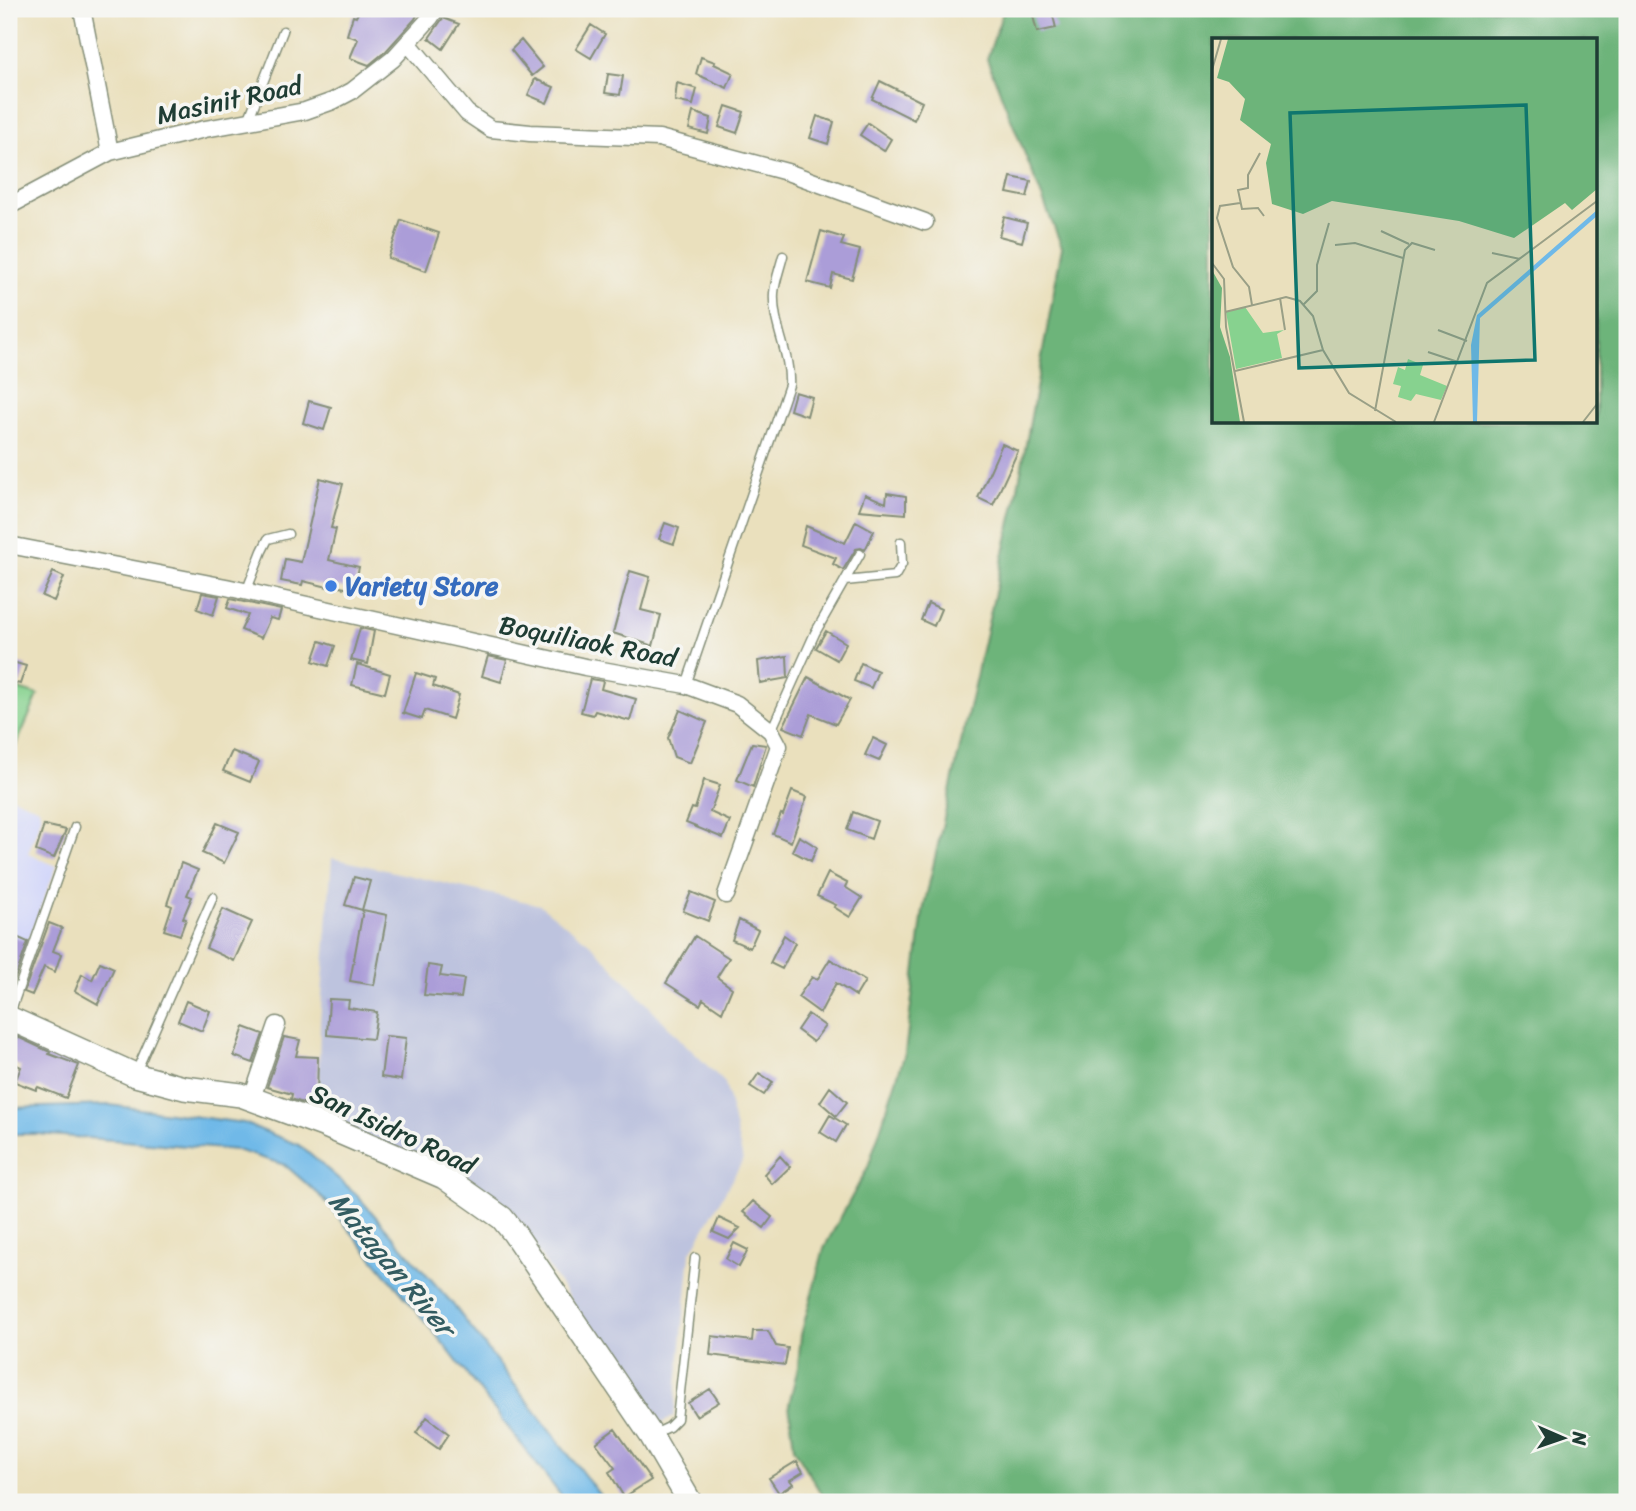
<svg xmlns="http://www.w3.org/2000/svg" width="1636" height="1511" font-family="Sriracha,sans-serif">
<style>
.built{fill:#d4d8f9}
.industrial{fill:#bdc3de}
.green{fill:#87d28f;stroke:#538862;stroke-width:2}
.forest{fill:#6db47a;stroke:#467857;stroke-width:2;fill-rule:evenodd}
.water{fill:#6fb9e8;stroke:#477b8e;stroke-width:2}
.building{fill:#ab9dd8}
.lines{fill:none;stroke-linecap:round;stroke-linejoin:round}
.lane-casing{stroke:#848e78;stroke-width:11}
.street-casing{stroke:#848e78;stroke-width:19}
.secondary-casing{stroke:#848e78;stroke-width:26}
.lane{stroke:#fff;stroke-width:8}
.street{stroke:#fff;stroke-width:16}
.secondary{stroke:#fff;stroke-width:23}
.shop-dot{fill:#3f7fe0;stroke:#f6f6f2;stroke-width:2.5}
.labels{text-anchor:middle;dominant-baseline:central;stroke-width:7;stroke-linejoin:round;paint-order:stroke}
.street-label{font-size:26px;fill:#1f3d34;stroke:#f6f6f2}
.shop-label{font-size:26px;font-weight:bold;fill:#366cbe;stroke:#f6f6f2;text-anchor:start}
.water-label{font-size:28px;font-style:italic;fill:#335c61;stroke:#f6f6f2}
.inset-road{fill:none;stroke:#999f86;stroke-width:2}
.view{fill:#0f766e;fill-opacity:0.15;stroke:#0f766e;stroke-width:3.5}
.inset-edge{fill:none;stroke:#1f3d34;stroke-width:3.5}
</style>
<rect width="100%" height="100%" fill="#f6f6f2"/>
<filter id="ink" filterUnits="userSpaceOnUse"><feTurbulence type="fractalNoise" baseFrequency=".0143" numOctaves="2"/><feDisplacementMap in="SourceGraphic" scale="14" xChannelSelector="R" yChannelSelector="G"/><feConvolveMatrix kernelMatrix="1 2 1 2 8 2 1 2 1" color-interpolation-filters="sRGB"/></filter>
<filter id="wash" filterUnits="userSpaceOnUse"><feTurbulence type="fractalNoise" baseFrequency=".00686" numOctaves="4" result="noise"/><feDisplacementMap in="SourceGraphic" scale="28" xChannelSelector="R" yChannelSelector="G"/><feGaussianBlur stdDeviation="1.57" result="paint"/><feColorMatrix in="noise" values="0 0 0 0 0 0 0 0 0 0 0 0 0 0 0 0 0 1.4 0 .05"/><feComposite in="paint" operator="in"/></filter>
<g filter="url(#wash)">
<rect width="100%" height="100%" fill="#eae0bd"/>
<path class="built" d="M9,796l30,12 2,10 -13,36 29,12 -48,122z"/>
<path class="industrial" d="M332,858l208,47 53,41 86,92 46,45 18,77 -53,94 -16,162 -18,10 -127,-187 -211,-124 2,-93z"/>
<path class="green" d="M9,686l29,9 -29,67z"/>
<path class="forest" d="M1004,9h623v1493h-801l-32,-54 -5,-44 9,-37 3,-32 23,-87 44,-81 37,-114 18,-142 92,-407 47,-257 -75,-188zM1214,40h382v382h-382z"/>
<path class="water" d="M110,1105l134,18 55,22 55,47 97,110 154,200h-39l-128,-165 -115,-139 -38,-33 -49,-15 -198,-16h-29v-26z"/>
<g id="blocks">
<path class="building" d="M360,9h60l-5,10 -29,32 -17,14 -19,-7 8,-19 -11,-4 6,-19 3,1z
M1052,12l4,16 -19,4 -4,-16z
M443,18l16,6 -16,25 -14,-11z
M591,25l14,9 -14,24 -15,-9z
M521,40l22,27 -11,9 -21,-26z
M701,57l14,5 -1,2 19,9 -6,15 -31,-14z
M608,74l15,2 -3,19 -15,-2z
M535,79l19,8 -7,16 -19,-8z
M880,81l42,21 -8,18 -42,-21z
M677,83l20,6 -4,16 -18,-4z
M726,106l18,6 -7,21 -18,-6z
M693,112l18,6 -3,16 -19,-5z
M817,116l17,6 -6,22 -18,-6z
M868,123l23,16 -7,12 -24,-16z
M1011,177l20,4 -4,16 -20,-4z
M1004,217l23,6 -5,19 -23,-6z
M401,220l38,13 -13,38 -38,-13z
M821,231l23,7 -3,7 19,5 -8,29 -19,-5 -3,14 -23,-6z
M795,392l17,5 -5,19 -17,-6z
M309,401l22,6 -7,23 -21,-7z
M1002,444l16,7 -25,54 -15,-7z
M320,478l23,6 -12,44 5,1 -7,31 30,7 -5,23 -18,-4v3l-33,-8 -1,4 -21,-4 4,-22 16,3z
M887,493l19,3v18l-47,-4 6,-16 21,9z
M856,521l18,10 -9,19 -4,-2 -5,1 -13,21 -10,-6 3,-6 -35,-13 5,-19 39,17z
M665,523l14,5 -5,16 -15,-5z
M630,571l20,6 -9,33 20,5 -8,31 -40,-13z
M53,572l11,5 -10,24 -12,-5z
M202,593l17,3 -6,19 -16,-6z
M230,599l51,11 -3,10 -8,-2 -9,20 -20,-8 7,-15 -21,-7z
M928,603l13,6 -7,17 -13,-6z
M360,628l14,3 -6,33 -17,-4z
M826,631l20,12 -9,17 -21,-12z
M320,641l15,5 -7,20 -15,-5z
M488,656l19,4 -6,22 -19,-6z
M787,656l1,22 -28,5 -2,-22z
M9,661l17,5 -6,18 -11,-3z
M861,663l17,8 -7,17 -17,-7z
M357,664l33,10 -5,19 -33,-8z
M416,673l19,6 -2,7 26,9 -7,24 -27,-9 -3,9 -19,-6z
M808,677l42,23 -14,24 -25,-10 -8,21 -20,-8z
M590,679l13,2 -2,8 35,10 -6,22 -35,-10 -2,4 -12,-3z
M680,710l27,12 -17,41 -16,-6 -6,-19z
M873,738l14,7 -8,16 -14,-6z
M752,743l14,2 -13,42 -16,-7z
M232,751l27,11 -9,20 -27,-11z
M704,780l16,5 -10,27 20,9 -7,17 -37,-15 6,-15 3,1z
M792,791l15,6 -16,45 -18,-8 8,-20 2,1z
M853,812l24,9 -6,18 -24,-9z
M217,823l22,9 -15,31 -22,-10z
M44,825l22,5 -12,28 -18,-7z
M799,836l18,11 -6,14 -19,-10z
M181,863l17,7 -11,25 5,2 -9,21 3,1 -6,16 -16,-5 8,-24 -5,-2z
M828,873l19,10 -2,4 17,11 -12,19 -16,-10 2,-2 -19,-9z
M354,877l16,4 -8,29 -17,-5z
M691,892l24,10 -7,19 -25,-10z
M223,909l29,13 -18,39 -28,-13z
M363,910l24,5 -13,70 -24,-4z
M739,920l19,10 -8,18 -18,-8z
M49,923l13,5 -9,23 8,3 -6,18 -11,-5 -12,28 -8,-3z
M12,935l16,7 -14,39 -5,-3v-35z
M784,935l11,8 -13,26 -12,-6z
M695,936l34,22 -12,19 15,11 -10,24 -19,-13 -3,6 -34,-22z
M830,959l35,22 -9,15 -20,-13 -16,30 -22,-16 14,-20 5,3z
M100,962l14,6 -16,36 -23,-13 7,-17 10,6z
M428,965l14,2 -2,9 24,3 -3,19 -37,-3z
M329,999l20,1 -1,8 29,4 -4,27 -46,-4z
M186,1001l24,10 -8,20 -24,-10z
M808,1014l17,12 -12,16 -16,-12z
M244,1027l19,7 -10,29 -19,-7z
M9,1033l41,19 -1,2 30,11 -13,33 -28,-11 -2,3 -21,-8 6,-15 -12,-6z
M386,1036l20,2 -5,42 -20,-3z
M284,1037l16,3 -4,16 22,1 -1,40 -6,-1 -2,9 -18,-6 1,-5 -25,-7z
M759,1073l14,9 -9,13 -14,-9z
M830,1087l17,15 -11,14 -16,-14z
M830,1115l16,10 -10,17 -16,-10z
M780,1156l10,11 -18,17 -8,-10z
M753,1201l19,16 -8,11 -21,-16z
M719,1218l21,10 -11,11 -16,-7z
M734,1243l14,7 -9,17 -13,-8z
M753,1331h15l8,15 12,2 -3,17 -75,-10 2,-19 40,5z
M710,1389l9,13 -23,14 -8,-13z
M427,1417l22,17 -10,15 -23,-16z
M615,1429l36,51 -27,17 -15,-25 6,-4 -19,-25z
M797,1461l6,11 -13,8 3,4 -14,9 -10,-15z"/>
</g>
</g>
<g filter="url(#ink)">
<use href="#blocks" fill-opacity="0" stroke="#848e78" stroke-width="2"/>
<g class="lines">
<g class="lane-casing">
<path id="lane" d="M248,121l35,-90
M845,581l50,-5 7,-12 -1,-22
M246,592l16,-41 6,-12 20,-5
M686,685l103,-300c2,-31 -17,-60 -15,-92 1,-12 6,-25 9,-37
M771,731l44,-98 45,-79
M9,1016l66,-189
M136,1072l77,-175
M654,1434l15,-7 8,-8 18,-161"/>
</g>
<g class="street-casing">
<path id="street" d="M82,9l28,143
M408,43l59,70 24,16 39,4 129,5 128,34 138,50
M9,206l101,-54 95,-23 100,-18 28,-10 19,-10 41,-32 37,-41 6,-9
M9,545l217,42 359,80 101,18 51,19 34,27 8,15 -53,149
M252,1098l25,-73"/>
</g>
<g class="secondary-casing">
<path id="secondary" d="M9,1018l126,57 49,13 57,7 82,30 121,52 58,41 12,15 137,202 39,67"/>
</g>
<use href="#lane" class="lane"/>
<use href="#street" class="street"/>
<use href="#secondary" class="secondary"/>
</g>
</g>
<circle class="shop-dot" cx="331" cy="586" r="7"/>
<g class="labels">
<g class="street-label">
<text transform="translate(229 100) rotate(-12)">Masinit Road</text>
<text transform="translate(588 641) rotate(11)">Boquiliaok Road</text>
<text transform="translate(393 1129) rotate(25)">San Isidro Road</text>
</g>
<g class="shop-label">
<text x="345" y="586">Variety Store</text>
</g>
<g class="water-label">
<text transform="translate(392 1264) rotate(50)">Matagan River</text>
</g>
</g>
<g transform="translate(1212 38)">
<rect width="385" height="385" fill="#eae0bd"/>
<path d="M33,269l18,26 21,-3 -7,4 5,24 -46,11 -10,-57zM196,321l15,6 -3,10 27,11 -6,14 -25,-6 -5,7 -13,-4 3,-11 -8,-2 5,-17 7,3z" fill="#87d28f"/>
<path d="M16,1h369v150l-25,21 -7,-7 -51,35 -55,-17 -127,-20 -29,13 -31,-10 -6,-41 5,-19 -31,-24 5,-21 -16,-17 -12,-4zM0,232l10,18 -2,39 10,30 10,65h-28z" fill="#6db47a"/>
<path d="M385,172v6l-117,102 -3,104h-4l-2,-77 6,-30z" fill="#6fb9e8"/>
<path class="inset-road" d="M0,32l9,-31M48,115l-12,22v13l-10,2 4,19 16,-1 6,8M28,165l-20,3 -3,12 16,49 16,20 3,18M169,193l28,13M123,207l20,-2 48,15M280,215l28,6M0,225l12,16 2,48 18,95M68,260l5,32M92,266l13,-13v-26l12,-42M13,274l61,-15 14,4 13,15 10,34 26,43 47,29M226,292l29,11M216,314l30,10M23,333l88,-21M163,373l30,-161 7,-7 23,7M222,384l53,-139 110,-82M371,384l14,-18"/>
<path class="view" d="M314,67l9,255 -236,8 -9,-255z"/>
<rect width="385" height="385" class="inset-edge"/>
</g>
<rect width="1636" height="1511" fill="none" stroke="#f6f6f2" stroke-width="35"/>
<g transform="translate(1563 1438) rotate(92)" stroke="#f6f6f2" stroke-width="5" paint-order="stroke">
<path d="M0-5L12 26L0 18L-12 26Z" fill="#1f3d34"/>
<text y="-10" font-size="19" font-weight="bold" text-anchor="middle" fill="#1f3d34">N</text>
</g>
</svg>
